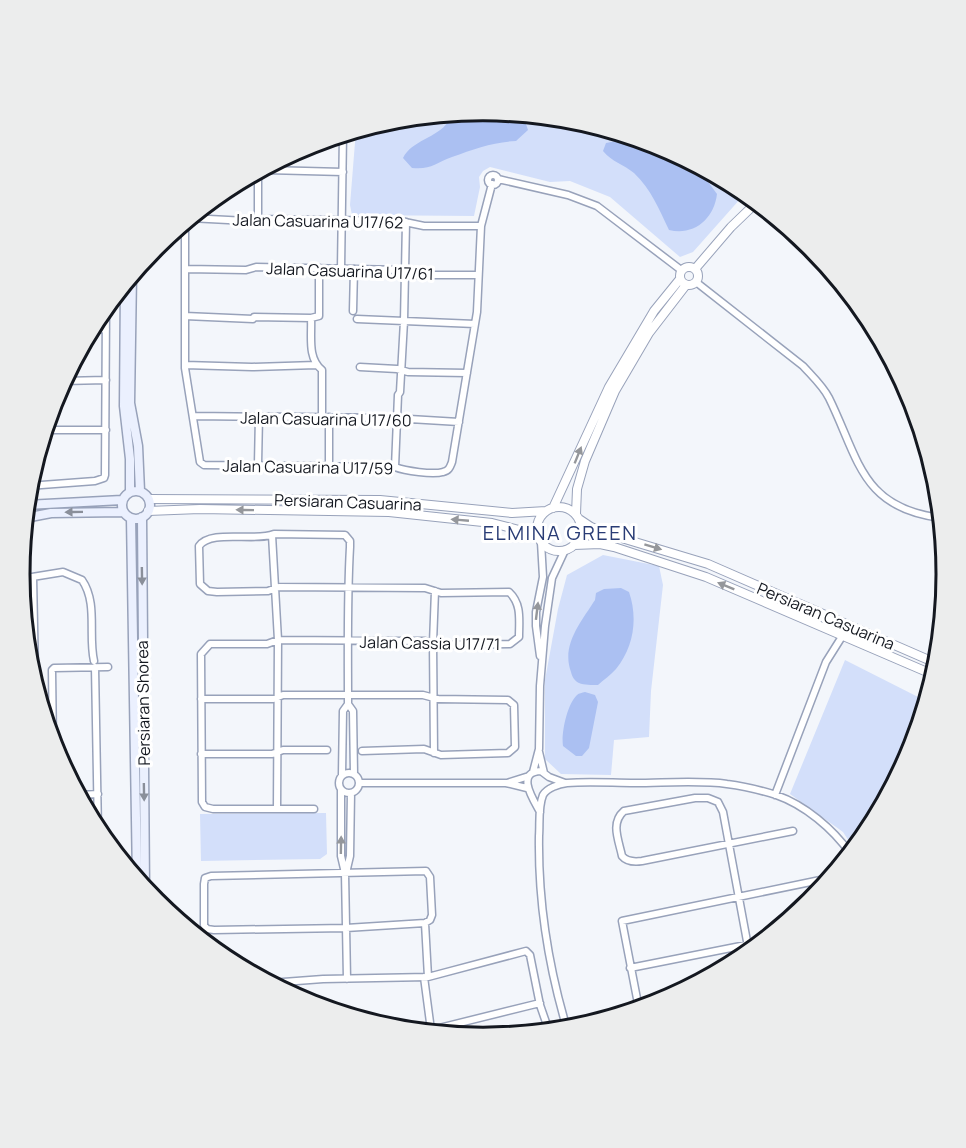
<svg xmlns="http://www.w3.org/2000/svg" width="966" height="1148" font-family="Manrope,sans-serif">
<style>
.green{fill:#d3dffa}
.water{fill:#abc0f2}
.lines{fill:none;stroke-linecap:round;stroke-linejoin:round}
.minor-casing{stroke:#98a2ba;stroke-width:9}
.tertiary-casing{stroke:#98a2ba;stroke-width:10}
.secondary-casing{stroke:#98a2ba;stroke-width:11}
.minor{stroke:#fff;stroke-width:6}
.tertiary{stroke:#fff;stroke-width:8}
.secondary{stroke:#ebf0fe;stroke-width:8}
.oneway{fill:#95979b}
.oneway2{fill:#8a8f9a}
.labels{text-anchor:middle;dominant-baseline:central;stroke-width:6;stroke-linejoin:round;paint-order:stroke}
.street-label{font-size:16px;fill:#141820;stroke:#fff}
.quarter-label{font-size:20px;letter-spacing:1.5px;fill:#293c75;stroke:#fff}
.rim{fill:none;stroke:#141820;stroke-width:3}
</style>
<rect width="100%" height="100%" fill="#f3f6fb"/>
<path class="green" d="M483,111l91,8 87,27 64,34 16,18 -48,54 -13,5 -70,-60 -40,-16 -20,1 -60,-15 -7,4 -4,6 1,10 -6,29 -122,-1 -2,-10 6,-75 37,-11z
M603,555l56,11 4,19 -12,106 -2,46 -35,3 -3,35 -50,-1 -16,-15v-79l13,-71 9,-34z
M845,660l81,41 -15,51 -43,80 -14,17 -11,-17 -53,-38z
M326,813l1,41 -7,5 -119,2 -1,-47z"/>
<path class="water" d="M463,113v2l10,7c16,-1 38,-7 53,2l2,6 -12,11c-23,1 -42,8 -64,16 -17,6 -21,13 -40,11l-9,-10c9,-18 34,-20 45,-36l-2,-8z
M627,139l29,8 5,-1 34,18 22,30c-3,25 -23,42 -48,36 -10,-21 -18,-41 -35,-57 -11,-9 -22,-11 -31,-22l3,-8z
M621,588l8,4c9,26 5,55 -13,77 -5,6 -13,11 -18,16 -6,0 -14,0 -19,-2 -4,-2 -7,-6 -8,-11 -10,-27 10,-50 24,-72l1,-7 8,-4z
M585,692l10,3 3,7 -9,46 -7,8h-6l-13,-10c-2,-12 4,-42 14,-51 2,-2 5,-2 8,-3z"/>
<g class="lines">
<g class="minor-casing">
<path id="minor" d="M256,172l11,-2 76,2
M488 180a5 5 0 1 1 10 0a5 5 0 1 1-10 0Z
M498,179l70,16 29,11 84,64
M190,218l57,3 11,-2 142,2 24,5h57
M258,219v-48
M185,222v146l15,94 4,3 191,2c10,4 38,8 48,5 6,-1 7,-5 9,-10l25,-150 4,-86 11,-42
M319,268v48l-8,2c1,18 -4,40 11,52v47
M186,269l60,1 10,-3 146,3 14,5h62
M341,269l2,-135
M696,282l107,84c9,10 20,20 26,32 30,61 32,110 112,120
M353,311l1,-42
M185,316l68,3 1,-2 57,1
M357,319l118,5
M91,330l15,-1
M185,365l67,2 64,-2
M360,367l37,2 11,3 59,1
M63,381l43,-1
M193,416l200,2 66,4
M45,430h61
M258,464l1,-48
M329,465v-48
M395,467l3,-72 2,-3 4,-71 2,-99
M28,486l67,-5 9,-3 1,-3 1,-168
M272,535l6,105 -1,169
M33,577l2,97
M20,579l43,-7 19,8c16,23 6,55 12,81
M540,656l-4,-30v-14l7,-35 -2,-35
M95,667l3,165
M201,699h72l10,-4h140l15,4 70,1 6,5 1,42 -7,6 -67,2 -17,-6 -62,2
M53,747l-1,-77 2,-2 54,-1
M539,752l5,21
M434,753l-1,-110 2,-52
M201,754h71l11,-4h44
M533,772l6,-23 1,-63 5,-60 7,-48 13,-28
M339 783a10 10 0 1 1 20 0a10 10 0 1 1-20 0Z
M342,775l1,-64 5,-7
M359,783h147l21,5
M507,783l22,-7
M341,790v66l4,17 2,106
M78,795l20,-1
M775,795l51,-133 17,-27
M314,809h-101l-8,-2 -3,-5 -1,-148 9,-10h57l11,-4 147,1 14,4 71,-1 9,-7c0,-17 3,-33 -10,-45l-68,1 -16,-5 -146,-1 -11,4 -51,1 -9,-1 -8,-7 -1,-38c12,-17 55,-4 75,-12l71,1 5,6v6c-3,53 -2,105 -2,157l5,7 1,63
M540,812c-7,-13 -25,-40 1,-41l8,6 16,6
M426,871l4,6 2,38 -2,5 -5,3 -79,5 -132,2 -7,-1 -3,-4v-41l1,-6 6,-2z
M346,873l4,-17 1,-63
M425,923l3,54
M749,952l-26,-140 -5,-10 -10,-4h-13l-71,13c-14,12 -5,30 -2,45 5,6 13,6 20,5l151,-30
M630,968l131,-26
M424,977l7,53 109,-27
M270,983l53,-4 105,-2 98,-26 4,4 10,50 9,26
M639,1009l-17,-88 208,-43
M567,1029c-19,-64 -29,-127 -28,-193 1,-13 -1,-29 4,-41 4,-7 16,-11 24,-12 22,-2 46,0 68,0 28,0 65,-3 92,1 16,2 33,6 49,11 29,10 57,34 74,58
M416,1031l15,-1"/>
</g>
<g class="tertiary-casing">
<path id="tertiary" d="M680 276a9 9 0 1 1 18 0a9 9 0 1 1-18 0Z
M695,269l36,-42 26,-25
M149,499l231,1 132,13 34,-2
M537 529a22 22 0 1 1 44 0a22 22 0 1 1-44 0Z
M553,508l56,-121 45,-76 26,-32
M148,511l52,-2 189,3 103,11 46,12
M576,514l1,-25 8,-28 30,-70 34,-58 37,-48
M579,519l12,8 24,9 93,28 230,100
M574,545l26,-1 14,3 92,30 228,98"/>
</g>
<g class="secondary-casing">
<path id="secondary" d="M132,275l-2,128 8,43 2,45
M125,284l-1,122 6,53v33
M122 505a14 14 0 1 1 28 0a14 14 0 1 1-28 0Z
M26,505l96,-5
M142,517l3,372
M25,518l26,-5 72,-1
M131,518l6,361"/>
</g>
<use href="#minor" class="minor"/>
<use href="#tertiary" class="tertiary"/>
<use href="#secondary" class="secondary"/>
</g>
<defs><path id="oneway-solid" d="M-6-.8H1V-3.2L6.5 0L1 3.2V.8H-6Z" transform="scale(1.5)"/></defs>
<g class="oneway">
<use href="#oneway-solid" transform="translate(578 455) rotate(-68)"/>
<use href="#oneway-solid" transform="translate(245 510) rotate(-179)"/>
<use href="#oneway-solid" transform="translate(460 520) rotate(-175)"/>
<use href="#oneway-solid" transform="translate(653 547) rotate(17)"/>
<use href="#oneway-solid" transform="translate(726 586) rotate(-158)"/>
<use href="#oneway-solid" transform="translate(537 611) rotate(-83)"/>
<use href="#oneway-solid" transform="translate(341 845) rotate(-89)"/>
</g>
<g class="oneway2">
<use href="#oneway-solid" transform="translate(74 512) rotate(179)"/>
<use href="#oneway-solid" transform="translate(142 576) rotate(89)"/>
<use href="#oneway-solid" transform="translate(144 792) rotate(89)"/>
</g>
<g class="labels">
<g class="street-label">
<text transform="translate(318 221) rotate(1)">Jalan Casuarina U17/62</text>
<text transform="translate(350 271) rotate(2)">Jalan Casuarina U17/61</text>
<text transform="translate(326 419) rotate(1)">Jalan Casuarina U17/60</text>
<text transform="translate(308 467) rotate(1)">Jalan Casuarina U17/59</text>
<text transform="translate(348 502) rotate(2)">Persiaran Casuarina</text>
<text transform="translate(826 616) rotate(23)">Persiaran Casuarina</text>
<text transform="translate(430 643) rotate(1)">Jalan Cassia U17/71</text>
<text transform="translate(143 703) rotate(-91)">Persiaran Shorea</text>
</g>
<g class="quarter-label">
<text x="560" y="532">ELMINA GREEN</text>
</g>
</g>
<path d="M0 0H966V1148H0ZM30 574a453 453 0 1 1 906 0a453 453 0 1 1-906 0Z" fill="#eceded" fill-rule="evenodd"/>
<path class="rim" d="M30 574a453 453 0 1 1 906 0a453 453 0 1 1-906 0Z"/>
</svg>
